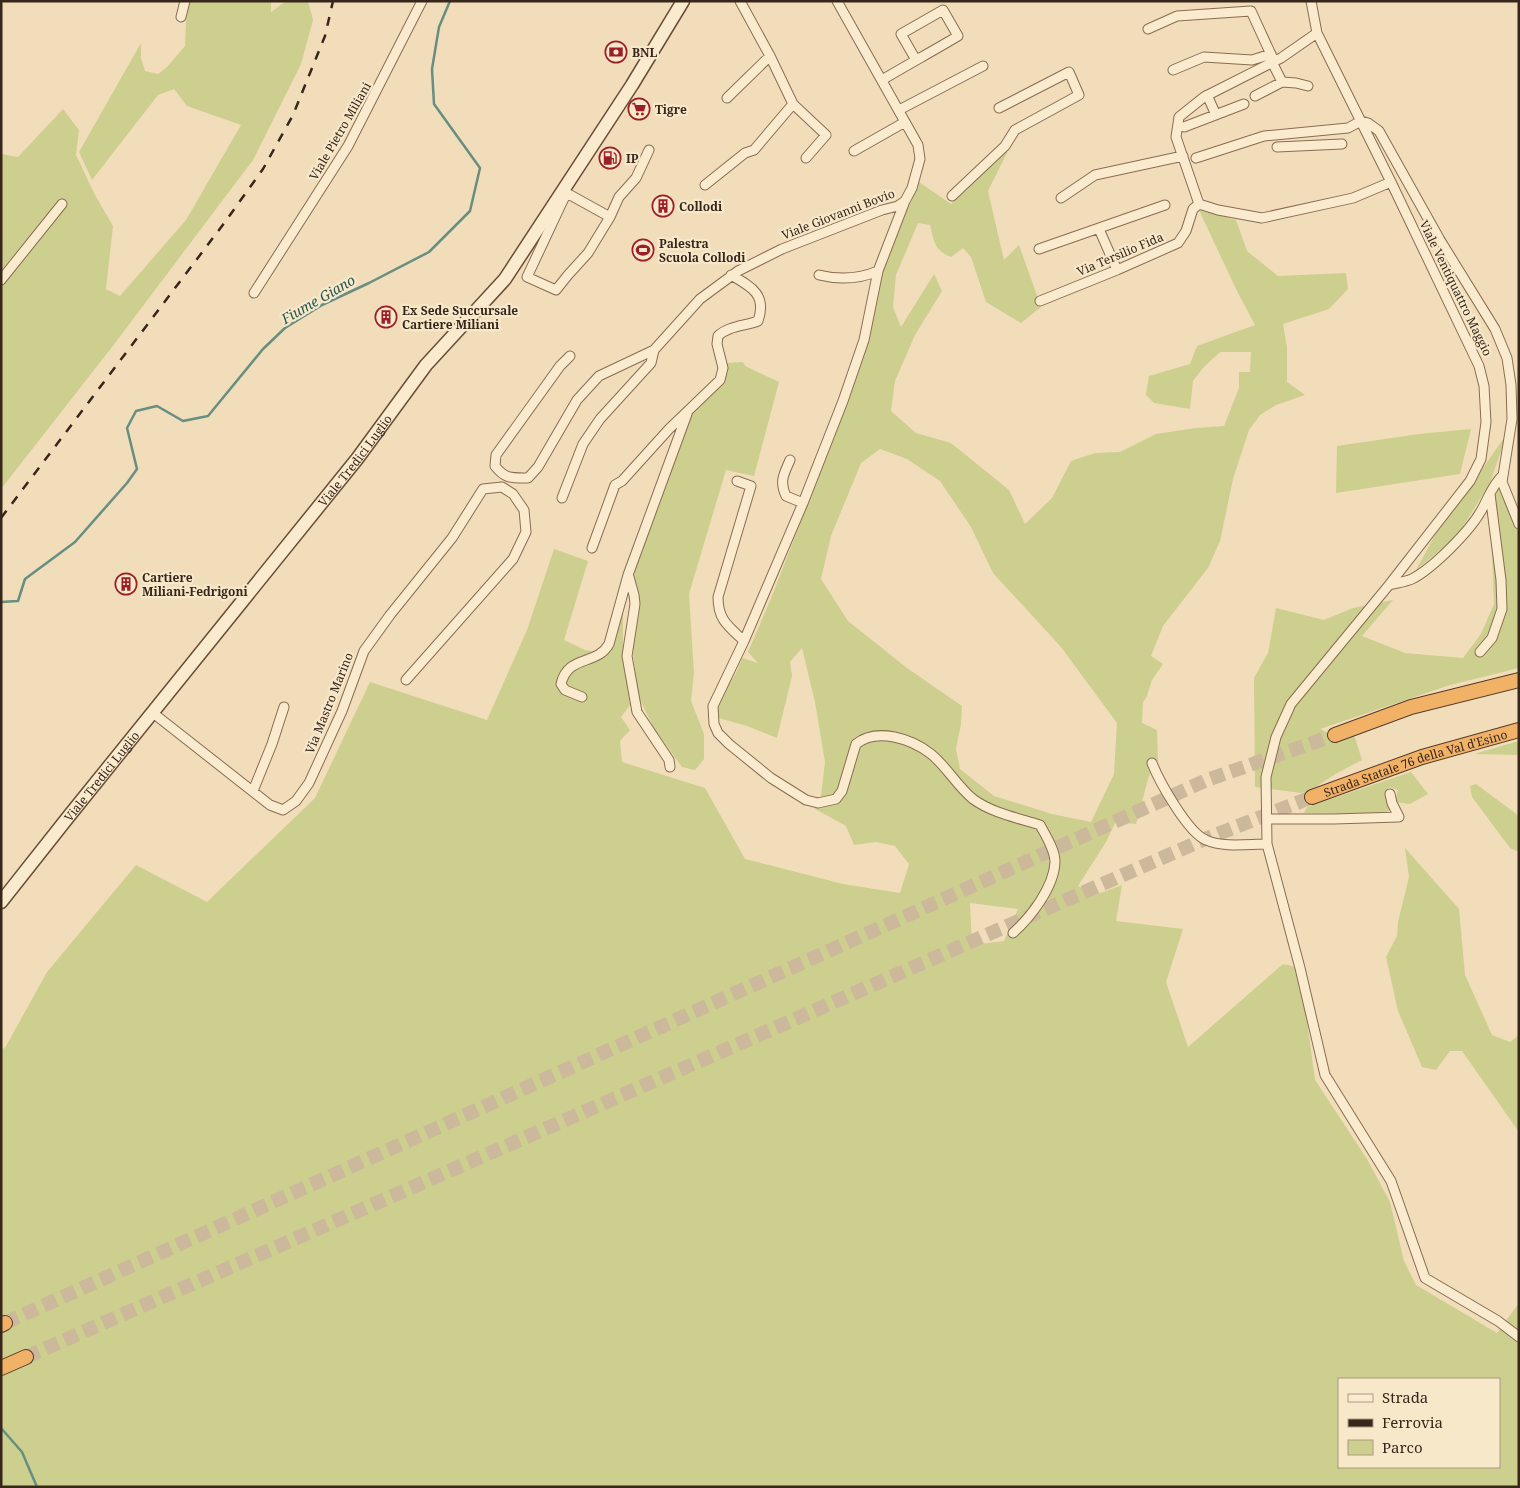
<svg xmlns="http://www.w3.org/2000/svg" width="1520" height="1488" font-family="'Noto Serif',serif">
<style>
.green{fill:#cccf8e;fill-rule:evenodd}
.lines{fill:none;stroke-linecap:round;stroke-linejoin:round}
.stream{stroke:#668f82;stroke-width:2.5}
.trunk-tunnel{stroke:#ccb89a;stroke-width:14;stroke-dasharray:14 7;stroke-linecap:butt}
.minor-casing{stroke:#896c53;stroke-width:11}
.secondary-casing{stroke:#6a4d37;stroke-width:15}
.trunk-casing{stroke:#563b29;stroke-width:16}
.minor{stroke:#fbebce;stroke-width:9}
.secondary{stroke:#fbebce;stroke-width:12}
.trunk{stroke:#f1b268;stroke-width:14}
.rail{stroke:#37261a;stroke-width:2.5;stroke-dasharray:9 9;stroke-linecap:butt}
.labels{text-anchor:middle;dominant-baseline:central;stroke-width:4.5;stroke-linejoin:round;paint-order:stroke}
.poi-label{font-size:12px;font-weight:bold;fill:#37261a;stroke:#f8e8ca;text-anchor:start}
.street-label{font-size:12px;fill:#37261a;stroke:#f8e8ca}
.water-label{font-size:14px;font-style:italic;fill:#285852;stroke:#f8e8ca}
</style>
<rect width="100%" height="100%" fill="#f1ddba"/>
<path class="green" d="M187,1h84v11l15,-11h22l5,19 -12,44 -48,96 -141,187 -111,142v-335l17,3 45,-48 16,21 -3,25 19,40 18,31 -7,63 14,7 66,-76 55,-95 -54,-19 -13,-17 -16,6 -66,85 -13,-28 62,-109v15l4,13 13,3 9,-7 18,-21z
M1015,137l-27,54 16,69 15,-15 22,62 -20,16 -35,-21 -15,-45 -8,-9 -12,9c-17,-7 -17,-16 -21,-32l-12,-2 -22,52 -3,32 8,20 33,-53 8,17 -27,44 -20,46 -4,30 25,22 35,10 58,47 16,34 27,-26 19,-37 24,-8 25,-1 36,-18 40,-6 28,-2 15,-38v-16h11l1,-20h-31l-17,16 -10,13 -3,28 -36,-6 -8,-8 3,-19 41,-12 7,-18 58,-21 -19,-36 -37,-79 37,10 11,31 31,25 68,-3 2,16 -19,20 -46,15 4,23v35l18,13 -29,10 -16,10 -11,15 -16,49 -13,62 -12,27 -45,58 -12,30 12,8 -11,16 -5,16 -4,6 -1,21 15,7 1,31 -9,15 -13,48 -19,-2 -2,1 -9,19 -28,44 17,9 27,-10 -6,36 67,8 -17,53 22,65 95,-83 17,4 15,112 52,79 23,43 14,59 12,24 81,48 22,-30v184h-1518v-438l4,-1 42,-76 89,-107 71,37 108,-104 55,-116 117,38 40,-90 27,-81 34,12 -24,79 21,10 22,4 9,-18 7,-24v47l7,46 -9,12 9,13 -10,11 2,21 83,26 40,71 98,25 57,9 9,-29 -14,-18 -19,-4 -22,3 -8,-19 -31,-17 6,-13 4,-34 -10,-60 -13,-54 -12,14 2,14 -15,62 -30,-12 -32,-9 -4,-16c17,-15 24,-21 31,-43l16,5 -10,-11 24,-56 67,-173 41,-147 39,-94 32,22zM880,449l27,10 33,22 31,46 22,46 68,74 56,76 -3,51 -23,48 -39,-8 -58,-18 -34,-27 -4,-20 5,-25 1,-18 -55,-38 -59,-47 -27,-42 10,-43 30,-73zM970,903l48,6 -14,32 -32,4zM1339,1379h160v88h-160z
M743,362l2,4 34,16 -25,94 -28,-6 -37,124 5,79 -3,28 13,33v25l-9,11 -13,-3 -29,-40 -15,-32 -6,-52 -1,-42 4,-30 51,-153 39,-35 2,-20z
M1471,429l-11,45 -124,19 1,-47 82,-12z
M1507,434l-17,49 -33,53 -41,34 19,-35z
M1498,484l11,23 10,25v136l-69,17 -130,44 22,10 12,-4 8,25 -25,13 -26,17 -10,3 -46,-6 -1,-109 14,-25 8,-45 48,12 29,-12 40,-8 -31,36 43,17 58,5 18,-24 13,-30 -3,-82z
M1519,741v14l-45,-1z
M1411,772l17,22 -18,10 -15,-2 3,-12 -9,-3 -3,9 6,12 -8,7 -80,-2 3,-6z
M1476,784l43,32v36l-9,-4 -38,-51 -2,-11z
M1405,848l54,61 6,66 27,60 18,7 9,-7v97l-57,-81h-12l-14,19 -14,-3 -24,-56 -12,-54 11,-21 1,-14 11,-45z"/>
<g class="lines">
<path class="stream" d="M1,602l17,-1 7,-22 50,-37 52,-59 10,-14 -10,-41 9,-17 21,-5 26,15 25,-5 55,-67 22,-21 37,-23 47,-22 60,-31 41,-41 10,-43 -46,-64 -2,-35 7,-42 11,-26
M1,1428l21,24 15,35"/>
<path class="trunk-tunnel" d="M5,1323l1202,-543 128,-45
M26,1357l1179,-518 107,-42"/>
<g class="minor-casing">
<path id="minor" d="M740,1l30,55 23,48 33,31 -20,23
M1311,1l6,32 74,149 88,184 5,20 2,36 -5,37 -11,22 -81,104 -98,119 -15,33 -10,40 1,67 33,124 25,107 66,106 34,97 73,43 21,16
M181,17l4,-16
M1148,29l29,-13 74,-5 23,50
M1173,70l31,-13 48,3 19,-6
M882,80c25,-15 51,-29 76,-44l-15,-26 -42,24 15,26
M1282,82l14,1 12,3
M1207,95l9,20
M1255,96l27,-14 -10,-20
M727,98l43,-42
M899,110l84,-44
M1184,127l60,-23
M1277,147l65,-3
M854,151l51,-29
M1196,158l68,-22 84,-8 13,-7 7,2 11,8 61,109 55,89 12,29 4,27 1,34 -10,63 17,42
M705,185l40,-32 9,-3 39,-46
M563,191l47,26 9,-20 17,-19 13,-28
M565,196l-38,81 29,13 12,-15 20,-22 22,-36
M952,196l53,-50 10,-16 64,-35 -10,-23 -70,36
M1061,198l34,-23 88,-19
M905,201l-27,70 -14,69 -21,61 -40,102 -59,138 -31,65 1,18 4,9 11,11 42,34 35,22 12,3 18,-4 6,-8 14,-47c21,-17 56,-5 75,10 16,13 26,32 42,45 19,14 45,19 67,26 6,11 15,25 15,37 -1,25 -24,55 -42,71
M1199,204l-23,-67 3,-20 25,-20 77,-39 36,-25
M1199,204l19,6 44,8 91,-20 38,-16
M1099,229l18,41
M1039,249l126,-44
M819,275c20,5 40,4 59,-4
M1,280l61,-76
M254,293l94,-147 74,-145
M1040,301l77,-31 61,-27 8,-12 7,-22 6,-5
M570,356l-10,10 -64,89 -1,11c10,13 16,12 33,12l10,-11 39,-67 22,-24 55,-26 46,-51 38,-28 44,-22 100,-39 16,-4 7,-5 7,-13 8,-29 -2,-14 -81,-144
M790,460c-6,14 -11,21 -4,36l17,7
M737,481l14,5 -33,111c0,23 10,29 26,44
M562,498l21,-54 17,-25 51,-56 3,-13
M592,548l23,-63 7,-4 47,-52 51,-49 3,-12 -6,-24 1,-8c10,-10 27,-10 40,-15 9,-26 -6,-34 -27,-46
M629,577l5,18 1,9 -8,52 10,56 32,48 1,7
M1389,585c7,-2 16,-3 23,-6 21,-11 57,-47 69,-68 7,-12 11,-26 22,-36
M1480,652l12,-14 10,-29 -1,-29 -11,-86
M406,680l107,-121 13,-27 -2,-22 -11,-16 -11,-7
M582,697l-17,-7 -4,-6c7,-30 36,-18 48,-40l19,-69 59,-161
M153,713l117,92 13,5 13,-9 13,-18 33,-72 22,-60 26,-36 62,-77 31,-49 19,-2
M1152,763c7,18 36,70 54,77 18,8 42,4 61,4
M253,791l19,-47 12,-37
M1267,819h67l65,-2 -7,-14 -2,-9"/>
</g>
<g class="secondary-casing">
<g id="secondary">
<path id="s1" d="M1,902l68,-86 288,-357 69,-94 79,-86 127,-194 51,-84"/>
</g>
</g>
<g class="trunk-casing">
<g id="trunk">
<path d="M1335,735l76,-28 108,-27"/>
<path id="s2" d="M1312,797l110,-40 97,-27"/>
<path d="M1,1325l4,-2"/>
<path d="M1,1368l25,-11"/>
</g>
</g>
<use href="#minor" class="minor"/>
<use href="#secondary" class="secondary"/>
<use href="#trunk" class="trunk"/>
<path class="rail" d="M1,518l224,-296 38,-53 30,-54 32,-79 8,-35"/>
</g>
<defs>
<g id="bank-ring" transform="scale(1.125)"><circle r="9.5" fill="#f8e8ca" stroke="#9c1f28" stroke-width="1.5"/><path d="M-6-4H6V4H-6ZM0-2.3a2.3 2.3 0 1 0 0 4.6a2.3 2.3 0 1 0 0-4.6Z" fill="#9c1f28"/></g>
<g id="supermarket-ring" transform="scale(1.125)"><circle r="9.5" fill="#f8e8ca" stroke="#9c1f28" stroke-width="1.5"/><path d="M-6-5.5h2.5l.6 2H6L4.5 2H-2.5L-4.4-4H-6ZM-1.5 3.2a1.3 1.3 0 1 0 .1 0ZM3 3.2a1.3 1.3 0 1 0 .1 0Z" fill="#9c1f28"/></g>
<g id="fuel-ring" transform="scale(1.125)"><circle r="9.5" fill="#f8e8ca" stroke="#9c1f28" stroke-width="1.5"/><path d="M-5.5-6h7V0h2V4h1.3V-2.5L3-4.5l.8-.8L6-3V5H2.5V1h-1V6h-7ZM-4.2-4.7v3.2H.2V-4.7Z" fill="#9c1f28"/></g>
<g id="building-ring" transform="scale(1.125)"><circle r="9.5" fill="#f8e8ca" stroke="#9c1f28" stroke-width="1.5"/><path d="M-4-6H4V6H1V3H-1V6H-4ZM-2.5-4.3h1.7v1.8h-1.7ZM.8-4.3h1.7v1.8H.8ZM-2.5-1h1.7V.8h-1.7ZM.8-1h1.7V.8H.8Z" fill="#9c1f28"/></g>
<g id="stadium-ring" transform="scale(1.125)"><circle r="9.5" fill="#f8e8ca" stroke="#9c1f28" stroke-width="1.5"/><path d="M0-5a6.5 5 0 1 0 0 10a6.5 5 0 1 0 0-10ZM-3.5-1.8h7v3.6h-7Z" fill="#9c1f28"/></g>
</defs>
<g fill-rule="evenodd">
<use href="#bank-ring" x="616" y="52"/>
<use href="#supermarket-ring" x="639" y="109"/>
<use href="#fuel-ring" x="610" y="158"/>
<use href="#building-ring" x="663" y="206"/>
<use href="#stadium-ring" x="643" y="250"/>
<use href="#building-ring" x="386" y="317"/>
<use href="#building-ring" x="126" y="584"/>
</g>
<g class="labels">
<g class="poi-label">
<text x="632" y="52">BNL</text>
<text x="655" y="109">Tigre</text>
<text x="626" y="158">IP</text>
<text x="679" y="206">Collodi</text>
<text x="659" y="243">Palestra<tspan x="659" dy="14">Scuola Collodi</tspan></text>
<text x="402" y="310">Ex Sede Succursale<tspan x="402" dy="14">Cartiere Miliani</tspan></text>
<text x="142" y="577">Cartiere<tspan x="142" dy="14">Miliani-Fedrigoni</tspan></text>
</g>
<g class="street-label">
<text transform="translate(340 131) rotate(-60)">Viale Pietro Miliani</text>
<text transform="translate(838 214) rotate(-21)">Viale Giovanni Bovio</text>
<text transform="translate(1120 254) rotate(-23)">Via Tersilio Fida</text>
<text transform="translate(1456 288) rotate(64)">Viale Ventiquattro Maggio</text>
<text stroke="none"><textPath href="#s1" startOffset="566">Viale Tredici Luglio</textPath></text>
<text transform="translate(329 703) rotate(-68)">Via Mastro Marino</text>
<text stroke="none"><textPath href="#s2" startOffset="109">Strada Statale 76 della Val d'Esino</textPath></text>
<text stroke="none"><textPath href="#s1" startOffset="161">Viale Tredici Luglio</textPath></text>
</g>
<g class="water-label">
<text transform="translate(318 299) rotate(-30)">Fiume Giano</text>
</g>
</g>
<rect width="1520" height="1488" fill="none" stroke="#37261a" stroke-width="5"/>
<rect x="1338" y="1378" width="162" height="90" fill="#f8e8ca" stroke="#ab9a84"/>
<rect x="1348" y="1394" width="25" height="8" fill="#fbebce" stroke="#ab9a84"/>
<text x="1382" y="1403" font-size="15" fill="#37261a">Strada</text>
<rect x="1348" y="1419" width="25" height="8" fill="#37261a" stroke="#ab9a84"/>
<text x="1382" y="1428" font-size="15" fill="#37261a">Ferrovia</text>
<rect x="1348" y="1440" width="25" height="15" fill="#cccf8e" stroke="#ab9a84"/>
<text x="1382" y="1453" font-size="15" fill="#37261a">Parco</text>
</svg>
